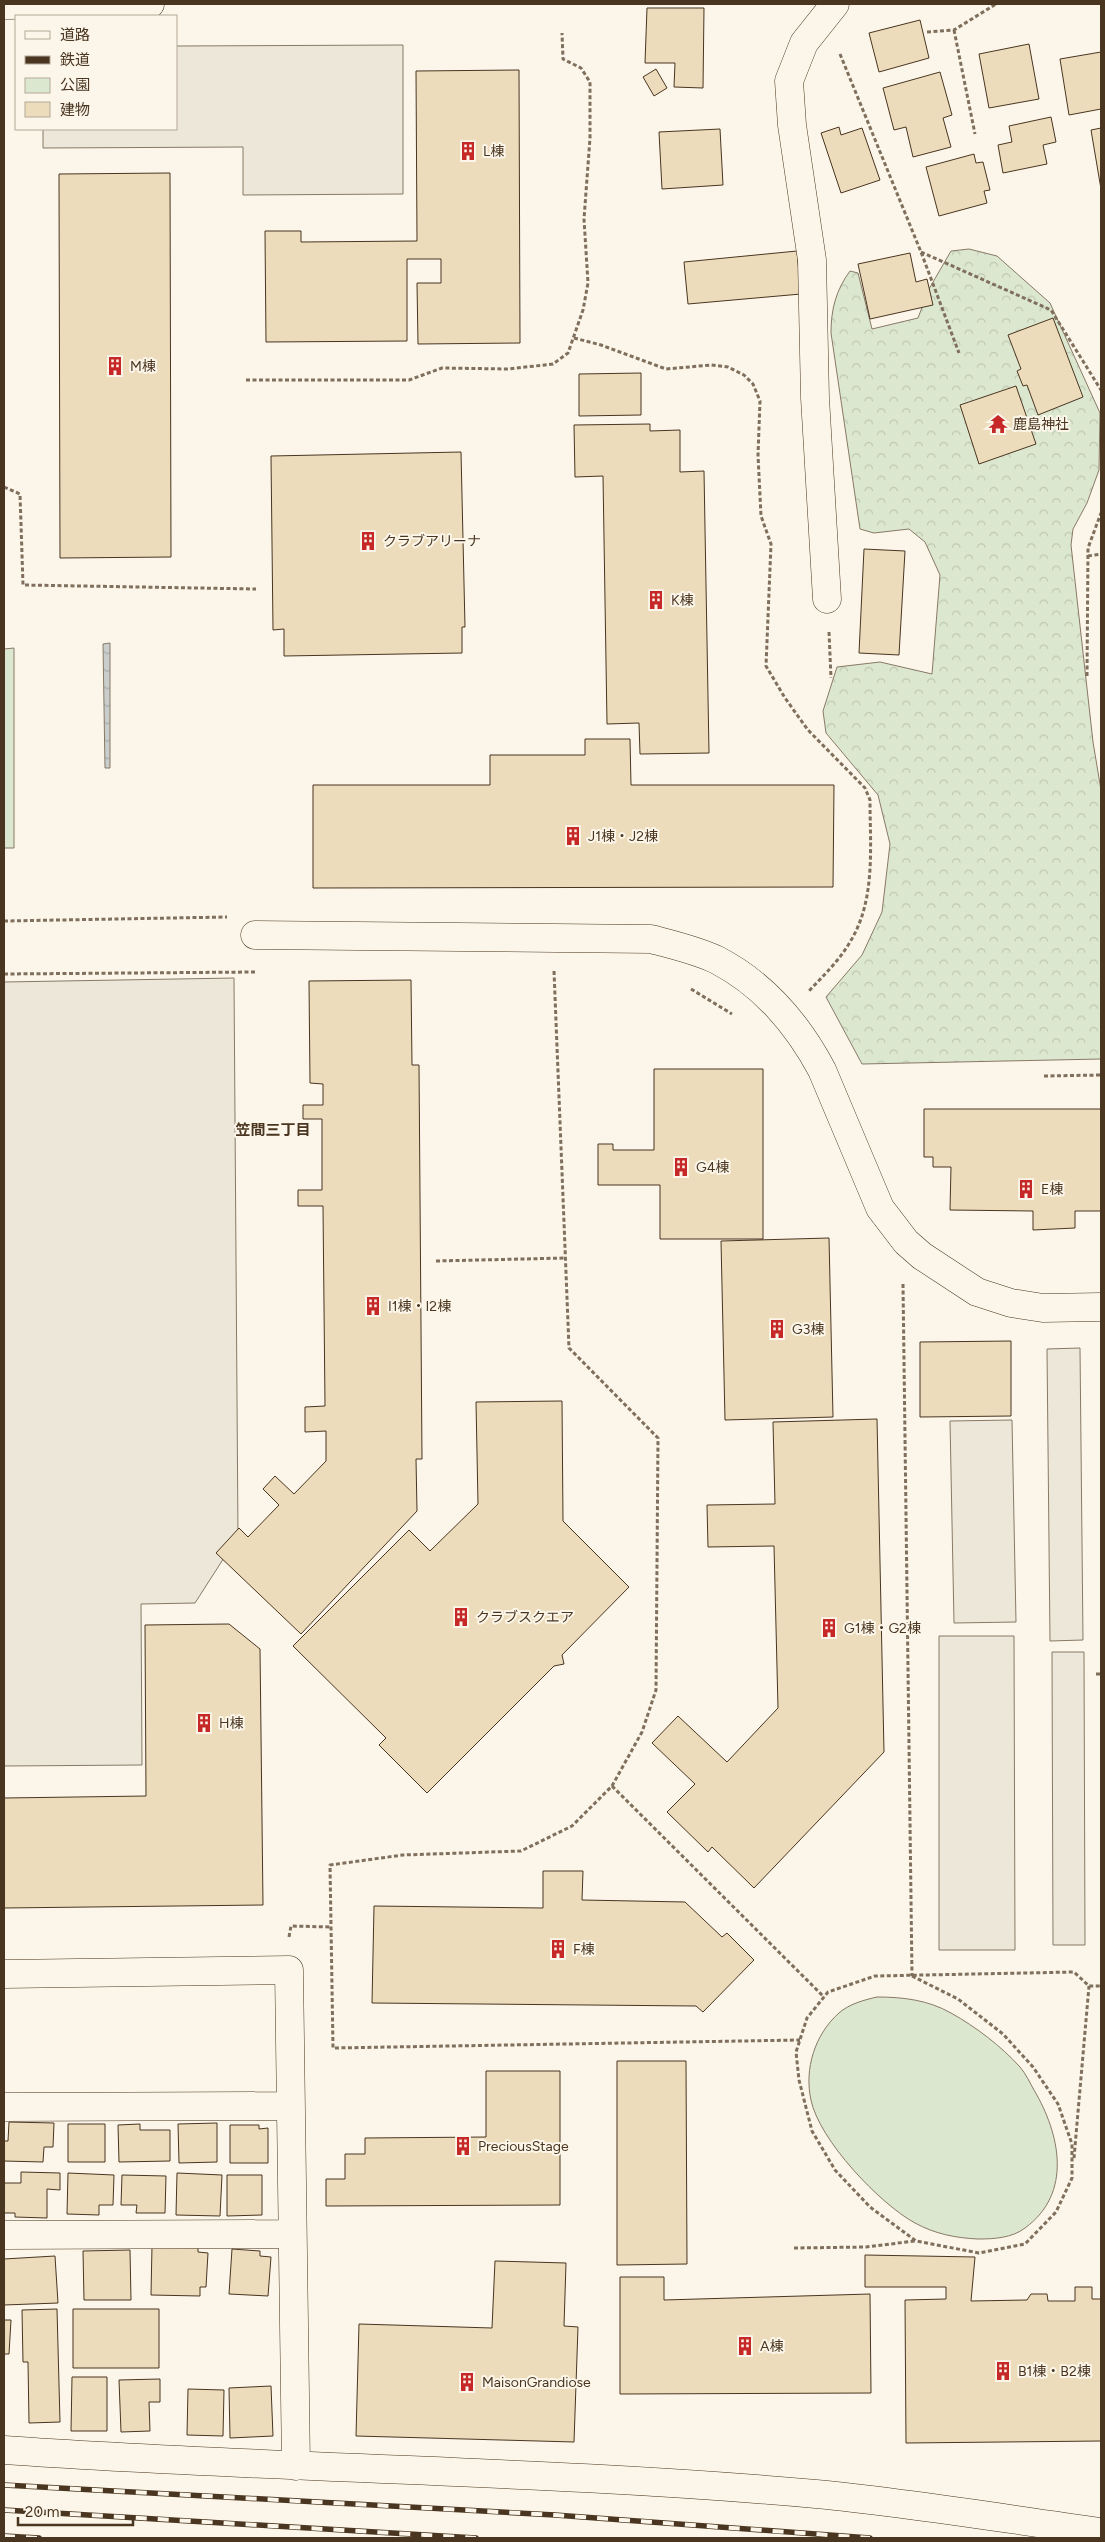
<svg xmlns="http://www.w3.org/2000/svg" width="1105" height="2542" font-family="Figtree,'Noto Sans JP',sans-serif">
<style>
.green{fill:#dce7d0;stroke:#887966}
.forest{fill:url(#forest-crowns);stroke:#887966}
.parking{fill:#ede7d9;stroke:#887966}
.water{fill:url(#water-ripples);stroke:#887966}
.building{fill:#ecdcbc;stroke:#4a3520}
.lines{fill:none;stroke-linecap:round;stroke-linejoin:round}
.minor-casing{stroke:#4a3520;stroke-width:29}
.path{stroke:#7f6f5c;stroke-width:3;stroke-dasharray:4 2.5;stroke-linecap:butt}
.minor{stroke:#fbf6e9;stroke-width:28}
.rail-casing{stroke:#4a3520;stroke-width:5.5}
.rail{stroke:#fbf6e9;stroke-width:4;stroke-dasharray:11;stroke-linecap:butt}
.labels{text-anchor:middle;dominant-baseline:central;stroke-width:4;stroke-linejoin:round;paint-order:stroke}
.poi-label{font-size:14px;fill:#4a3520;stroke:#fbf6e9;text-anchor:start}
.neighbourhood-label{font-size:15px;font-weight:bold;fill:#4a3520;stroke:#fbf6e9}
</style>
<defs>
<pattern id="forest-crowns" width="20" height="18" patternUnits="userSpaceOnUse" patternTransform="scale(1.25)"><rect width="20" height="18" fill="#dce7d0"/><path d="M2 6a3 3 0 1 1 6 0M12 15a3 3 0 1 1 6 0" fill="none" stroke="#bec7b2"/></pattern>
<pattern id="water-ripples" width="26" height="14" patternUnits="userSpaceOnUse" patternTransform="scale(1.25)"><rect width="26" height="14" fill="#c9cecd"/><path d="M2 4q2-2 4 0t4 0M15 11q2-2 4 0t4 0" fill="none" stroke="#a5a8a6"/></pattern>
</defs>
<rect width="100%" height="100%" fill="#fbf6e9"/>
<path class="green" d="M14,648v200h-10v-199z
M877,1997c26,0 51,3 74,16 25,14 50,33 69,54 6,7 10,16 14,23 26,44 39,103 -9,138 -13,10 -31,11 -47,11 -22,-1 -43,-5 -63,-16 -35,-19 -96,-83 -104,-123 -7,-31 4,-66 28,-87 10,-9 25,-13 38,-16z"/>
<path class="forest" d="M969,249l28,7 53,47 50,110 -1,57 -12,33 -14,26 -2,16 22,197 8,48v269l-239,5 -36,-67 36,-42 20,-43 8,-68 -12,-49 -52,-62 -3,-22 14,-44 43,-5 52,12 8,-99 -15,-33 -16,-13 -35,4 -14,-4 -29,-196c0,-24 5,-43 19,-62l8,2 14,56 46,-11 11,-29 22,-38z"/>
<path class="parking" d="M403,45v149l-160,1v-48l-200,1v-19h133v-83z
M234,978l4,558 -43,67 -54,1 1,161 -138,1v-784z
M1080,1348l3,292 -33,1 -3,-292z
M1012,1420l4,202 -62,1 -4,-202z
M939,1636h75l1,314h-76z
M1052,1652h32l1,293h-32z"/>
<path class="water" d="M110,643v125h-5l-2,-124z"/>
<path class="building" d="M647,8h57l-1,80 -29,-1 1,-24h-30z
M920,20l9,38 -50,14 -10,-39z
M1029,44l10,55 -50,9 -10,-54z
M1101,52v57l-32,6 -9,-56z
M656,69l11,19 -13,8 -11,-19z
M519,70l1,273 -102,1 -1,-61h24v-24h-34v82l-141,1 -1,-111h36v11l116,-1 -1,-170z
M940,72l12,43 -9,3 8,29 -38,10 -7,-30 -12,3 -11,-42z
M1051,117l5,25 -13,3 4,19 -44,9 -5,-28 14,-3 -3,-16z
M839,127l2,8 21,-7 18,52 -39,13 -20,-60z
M1101,128v61l-10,-59z
M720,129l3,56 -61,4 -3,-57z
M974,154l2,9 7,-1 7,28 -6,1 3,12 -48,13 -13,-49z
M170,173l1,384 -111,1 -1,-384z
M797,251l4,43 -113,10 -4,-42z
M910,253l6,29 11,-3 6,26 -63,14 -12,-55z
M1053,318l30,79 -45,18 -11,-30 -4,1 -6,-15 4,-2 -13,-34z
M641,373v42l-62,1v-42z
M1016,386l20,58 -57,20 -19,-59z
M650,424v7l30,-1v42l24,-1 5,282 -69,1 -1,-31 -32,1 -4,-248 -28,1 -1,-52z
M461,452l4,175h-3v26l-178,3v-27l-11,1 -2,-174z
M864,549l41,2 -6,104 -40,-2z
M585,739h45l1,46h203l-1,102 -520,1v-103h177v-30h95z
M411,980l1,85h7l3,394h-6l1,52 -116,123 -85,-81 23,-25 9,9 31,-32 -16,-16 12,-13 19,18 32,-33v-30l-21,1v-25l20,-1 -2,-200h-25v-16h24v-71h-19v-14h20v-21l-13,-1 -1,-102z
M654,1069h109v170h-103v-54h-62v-41h15v6h41z
M924,1109h177v102h-26v17l-42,2v-19l-83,-1 1,-43h-18v-10h-9z
M829,1238l4,179 -108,3 -4,-179z
M1011,1341v75l-91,1v-75z
M562,1401l1,120 66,66 -67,68 2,9 -10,2 -127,127 -48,-48 7,-7 -93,-92 116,-116 21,21 48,-47 -2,-102z
M877,1419l7,333 -130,136 -42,-41 -4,5 -41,-40 28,-28 -43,-41 26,-27 49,46 51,-54 -4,-162 -66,1 -1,-42 68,-1 -2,-82z
M229,1624l31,25 3,256 -259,3v-110l142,-2 -1,-171z
M543,1871h40l-1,29 103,2 37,35 5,-4 27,27 -51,52 -7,-6 -324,-3 2,-97 169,2z
M617,2061h69l1,203 -70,1z
M486,2071h74v134l-234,1v-27h19v-25h20v-16l121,-1z
M9,2122l45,1 -1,24h-9l-1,15 -39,-1v-20h4z
M217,2123v39l-38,1 -1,-39z
M68,2124h37v38h-37z
M140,2124v6h30v31l-51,1 -1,-37z
M230,2125h29v4l9,-1v35h-38z
M21,2172l39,1v17l-13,-1v29l-32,-1v-4h-11v-30h17z
M68,2173l46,2 -1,30h-14v10l-32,-1z
M177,2173l45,2 -2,41 -44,-1z
M122,2175l44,1 -1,37h-29l1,-8h-16z
M227,2175h35v40l-35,1z
M152,2246h46v6l10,1 -2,34h-6v9l-49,-1z
M232,2249l28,2v5l11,1 -3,39 -39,-2z
M130,2250l1,50h-47l-1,-49z
M865,2255l110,2 -4,44 56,-1 4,-6h16l1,7h27v-14h17v12h9v142l-195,2 -1,-143 41,-1v-12h-81z
M55,2256l3,47 -54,2v-46z
M495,2261l71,2 -2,63 14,1 -4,115 -218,-6 3,-112 133,4z
M620,2277h44v23l206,-6 1,99 -251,1z
M57,2309l3,113 -31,1 -1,-61h-5l-1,-52z
M73,2309h86v59h-86z
M4,2320h7l-2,34h-5z
M72,2377h35v54h-36z
M160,2379v23h-11l1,29 -29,1 -2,-52z
M271,2386l2,50 -43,2 -1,-50z
M188,2389l36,1 -1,46 -36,-1z"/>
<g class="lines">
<g class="minor-casing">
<path id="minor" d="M4,5l146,-1
M827,599l-12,-201 -3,-138 -20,-135 -3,-44 15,-38 31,-39
M255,935l396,4c22,6 45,11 66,21 46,24 81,65 105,110l58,138 26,34 16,14 55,36 34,11 32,5 58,-1
M4,1974l285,-4 7,496
M4,2107l286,-1
M4,2235l287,-1
M4,2450c270,19 542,20 812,44 95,9 190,25 285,38"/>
</g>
<path class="path" d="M954,30l21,104
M927,32l27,-2 42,-26
M840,54l81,198 38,101
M921,252l130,58 50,80
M574,338l27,7 65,24 45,-4 17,2 16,8 9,9 7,17 -2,54 3,61 10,28 -5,122 19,32 23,32 57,58 5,12c0,47 6,100 -20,142 -11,19 -27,34 -42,50
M246,380h163l33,-12 66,1 45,-5 15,-11 15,-43 5,-27 -4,-64 6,-81v-56l-9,-14 -18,-9 -1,-26
M4,487l16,7 3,91 233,4
M1088,556l13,-2
M829,632l2,46
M1087,676l1,-128 13,-35
M4,921l223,-4
M554,971l15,377 89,90 -2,252 -14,42 -30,54 -40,40 -51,25 -118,4 -73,10 3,183 467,-8
M4,974l252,-2
M691,989l41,25
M1044,1076l57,-1
M436,1261l130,-3
M903,1284l9,692
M1096,1674h5
M612,1786l212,211
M289,1937l2,-11 40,1
M912,1976l46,23 45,35 30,33 25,37 14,40v34l-16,34 -31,32 -46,9 -63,-12 -46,-34 -35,-37 -23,-39 -13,-51 -3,-28 11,-34 21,-26 47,-16 199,-4 15,14h12
M1074,2158l15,-172
M794,2248l72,-1 49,-6"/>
<use href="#minor" class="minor"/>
<g class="rail-casing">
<path id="rail" d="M4,2485l551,30 315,23
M4,2510l472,28
M4,2536l35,2"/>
</g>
<use href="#rail" class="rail"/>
</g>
<defs>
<g id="building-bare" transform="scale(1.5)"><path d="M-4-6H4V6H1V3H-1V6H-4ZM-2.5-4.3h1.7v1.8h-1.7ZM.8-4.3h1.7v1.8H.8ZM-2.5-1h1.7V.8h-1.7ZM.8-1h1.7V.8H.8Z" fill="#c62828" stroke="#fbf6e9" stroke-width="2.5" paint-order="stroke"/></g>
<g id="temple-bare" transform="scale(1.5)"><path d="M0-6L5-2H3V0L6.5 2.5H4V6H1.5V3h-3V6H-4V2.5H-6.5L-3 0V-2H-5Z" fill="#c62828" stroke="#fbf6e9" stroke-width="2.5" paint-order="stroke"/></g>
</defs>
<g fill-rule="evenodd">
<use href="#building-bare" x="468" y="151"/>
<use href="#building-bare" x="115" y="366"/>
<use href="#temple-bare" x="998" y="424"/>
<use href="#building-bare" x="368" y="541"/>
<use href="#building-bare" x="656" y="600"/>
<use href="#building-bare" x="573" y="836"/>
<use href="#building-bare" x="681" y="1167"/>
<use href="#building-bare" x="1026" y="1189"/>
<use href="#building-bare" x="373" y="1306"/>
<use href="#building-bare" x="777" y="1329"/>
<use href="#building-bare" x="461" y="1617"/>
<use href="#building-bare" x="829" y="1628"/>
<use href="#building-bare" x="204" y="1723"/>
<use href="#building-bare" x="558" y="1949"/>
<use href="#building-bare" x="463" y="2146"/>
<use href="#building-bare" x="745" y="2346"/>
<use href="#building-bare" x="1003" y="2371"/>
<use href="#building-bare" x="467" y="2382"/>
</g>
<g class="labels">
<g class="poi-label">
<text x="483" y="151">L棟</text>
<text x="130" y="366">M棟</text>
<text x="1013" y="424">鹿島神社</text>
<text x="383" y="541">クラブアリーナ</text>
<text x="671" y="600">K棟</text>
<text x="588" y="836">J1棟・J2棟</text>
<text x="696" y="1167">G4棟</text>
<text x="1041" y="1189">E棟</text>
<text x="388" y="1306">I1棟・I2棟</text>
<text x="792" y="1329">G3棟</text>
<text x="476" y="1617">クラブスクエア</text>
<text x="844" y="1628">G1棟・G2棟</text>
<text x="219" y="1723">H棟</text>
<text x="573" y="1949">F棟</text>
<text x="478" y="2146">PreciousStage</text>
<text x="760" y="2346">A棟</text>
<text x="1018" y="2371">B1棟・B2棟</text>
<text x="482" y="2382">MaisonGrandiose</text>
</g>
<g class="neighbourhood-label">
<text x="273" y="1130">笠間三丁目</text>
</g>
</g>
<rect width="1105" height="2542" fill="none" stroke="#4a3520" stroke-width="10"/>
<rect x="15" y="15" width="162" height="115" fill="#fbf6e9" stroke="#b4a999"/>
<rect x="25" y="31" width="25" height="8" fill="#fbf6e9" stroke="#b4a999"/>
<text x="60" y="40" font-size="15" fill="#4a3520">道路</text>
<rect x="25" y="56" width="25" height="8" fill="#4a3520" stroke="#b4a999"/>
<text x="60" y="65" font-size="15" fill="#4a3520">鉄道</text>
<rect x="25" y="78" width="25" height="15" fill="#dce7d0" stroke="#b4a999"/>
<text x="60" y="90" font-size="15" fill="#4a3520">公園</text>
<rect x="25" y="102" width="25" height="15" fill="#ecdcbc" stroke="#b4a999"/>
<text x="60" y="115" font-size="15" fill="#4a3520">建物</text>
<path d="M18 2517v8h115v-8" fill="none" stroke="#4a3520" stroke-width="2.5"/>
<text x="25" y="2517" font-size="15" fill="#4a3520" stroke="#fbf6e9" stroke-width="4" paint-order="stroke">20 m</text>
</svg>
